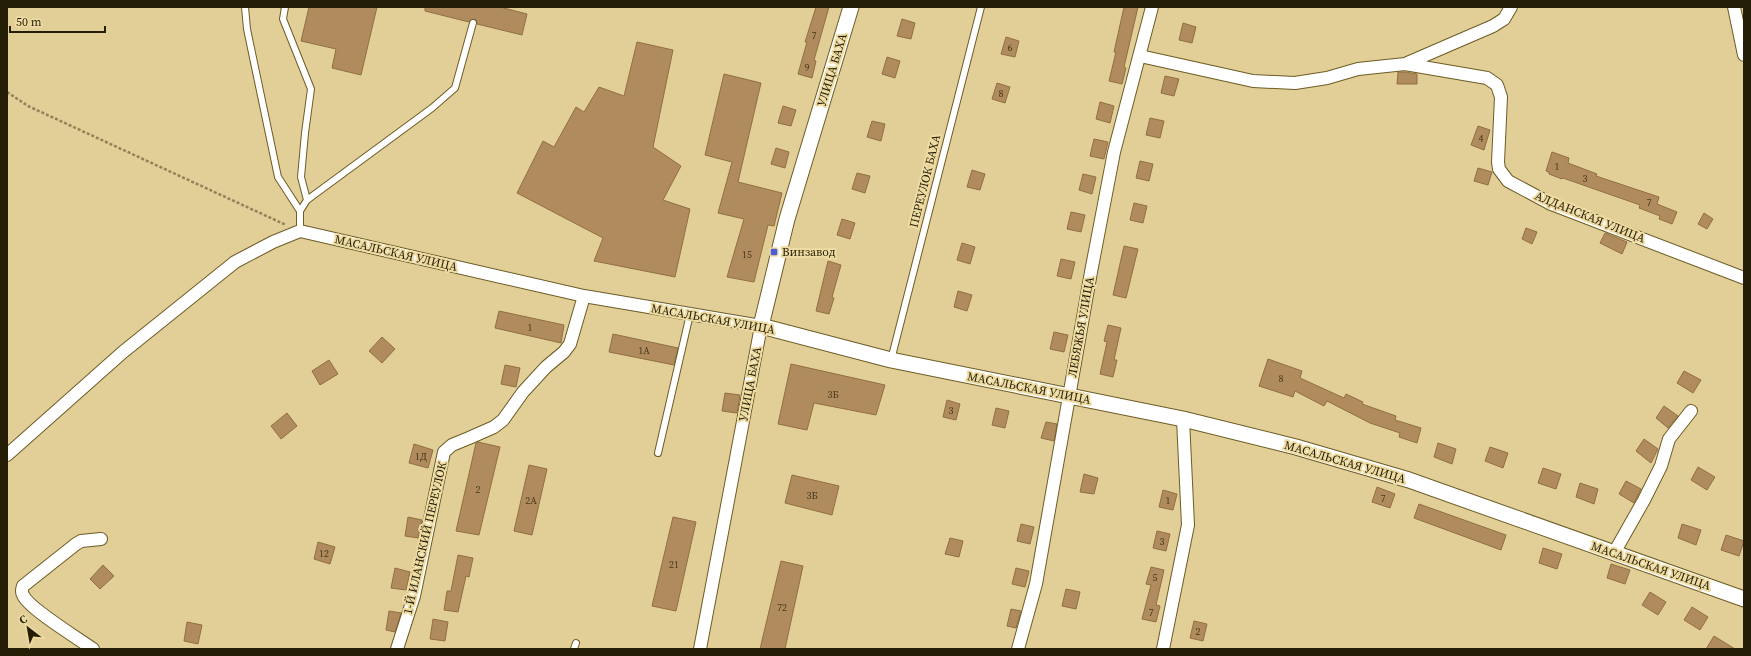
<svg xmlns="http://www.w3.org/2000/svg" width="1751" height="656" font-family="'Source Serif 4',serif">
<style>
.building{fill:#af8b5d;stroke:#926f42}
.lines{fill:none;stroke-linecap:round;stroke-linejoin:round}
.service-casing{stroke:#6d5c25;stroke-width:8}
.minor-casing{stroke:#6d5c25;stroke-width:14}
.tertiary-casing{stroke:#6d5c25;stroke-width:17}
.path{stroke:#908259;stroke-width:2.5;stroke-dasharray:3 2;stroke-linecap:butt}
.service{stroke:#fff;stroke-width:6}
.minor{stroke:#fff;stroke-width:12}
.tertiary{stroke:#fff;stroke-width:15}
.poi-dot{fill:#4d5fd4;stroke:#efdca3;stroke-width:1.5}
.labels{text-anchor:middle;dominant-baseline:central;stroke-width:4;stroke-linejoin:round;paint-order:stroke}
.number-label{font-size:10px;fill:#48391c}
.street-label{font-size:12px;fill:#251e07;stroke:#efdca3}
.poi-label{font-size:12px;fill:#251e07;stroke:#efdca3;text-anchor:start}
</style>
<rect width="100%" height="100%" fill="#e1cf97"/>
<path class="building" d="M309,7h68l-16,68 -29,-7 4,-19 -35,-8z
M425,7h75l27,7 -5,21 -45,-11 -1,-4 -2,-1 -5,3 -44,-11z
M816,7h13l-15,53 2,1 -4,17 -14,-4 9,-32h-2z
M1124,7h14l-14,60 2,1 -4,16 -13,-3 7,-29h-2z
M902,19l13,4 -4,16 -14,-3z
M1183,23l13,4 -4,16 -13,-3z
M1006,37l13,4 -4,16 -14,-3z
M637,42l36,8 -20,97 28,19 -18,34 27,9 -15,68 -81,-16 9,-23 -86,-45 26,-52 11,6 22,-40 8,5 15,-25 25,9z
M887,57l13,4 -5,17 -13,-4z
M1398,72h7l12,2v10h-20z
M724,74l37,9 -23,99 44,11 -8,33 -6,-1 -14,57 -27,-5 17,-58 -26,-6 14,-51 -27,-7z
M1165,76l14,3 -5,17 -13,-3z
M997,83l13,4 -5,16 -13,-4z
M1100,102l14,4 -4,17 -14,-4z
M783,106l13,4 -5,16 -13,-3z
M1150,118l14,3 -4,17 -14,-3z
M872,121l13,3 -4,17 -14,-4z
M1478,126l12,4 -6,20 -13,-5z
M1094,139l14,3 -4,17 -14,-3z
M776,148l13,4 -4,16 -14,-4z
M1552,152l17,6 -1,5 29,11 -1,2 63,21 -2,7 20,8 -5,12 -13,-5 1,-3 -21,-8 1,-3 -77,-27 -1,1 -13,-5v-2l-3,-1z
M1140,161l13,3 -4,17 -13,-3z
M1478,168l14,4 -4,13 -14,-4z
M972,170l13,4 -5,16 -13,-3z
M857,173l13,3 -5,17 -13,-4z
M1083,174l13,3 -4,17 -13,-4z
M1134,203l13,3 -4,17 -13,-3z
M1071,212l14,3 -4,17 -14,-3z
M1704,213l9,6 -6,10 -9,-5z
M842,219l13,4 -5,16 -13,-4z
M1526,228l11,4 -5,12 -10,-5z
M1605,233l22,9 -5,12 -22,-11z
M962,243l13,4 -5,17 -13,-4z
M1124,246l14,3 -12,49 -13,-3z
M1061,259l14,3 -4,17 -14,-3z
M828,261l13,4 -9,32 2,1 -5,16 -13,-3z
M958,291l14,4 -5,16 -13,-4z
M499,311l65,14 -3,18 -66,-15z
M1108,325l13,3 -7,32h3l-4,17 -13,-3 7,-32 -3,-1z
M1054,332l14,3 -4,17 -14,-3z
M613,334l65,14 -4,17 -65,-13z
M382,337l13,12 -13,14 -13,-12z
M1268,359l34,12 -2,7 44,20 2,-4 17,8 -1,2 34,12 -1,4 26,8 -4,15 -18,-6 1,-4 -30,-10 -43,-22 -3,5 -29,-15 -2,6 -34,-11z
M329,360l9,14 -18,11 -8,-14z
M791,364l94,21 -9,30 -62,-12 -7,27 -29,-6z
M505,365l15,3 -4,19 -15,-3z
M1684,371l17,9 -8,13 -16,-10z
M725,393l15,2 -3,18 -15,-2z
M947,400l13,4 -4,16 -13,-3z
M1664,406l14,10 -10,12 -12,-10z
M996,408l13,3 -4,17 -13,-3z
M287,413l10,13 -16,13 -10,-13z
M1046,422l11,2 -3,17 -13,-3z
M1644,439l14,10 -7,14 -15,-12z
M478,442l22,5 -21,88 -23,-4 20,-88z
M1438,443l18,6 -4,15 -18,-7z
M414,444l19,6 -5,18 -19,-5z
M1490,447l18,6 -5,15 -18,-7z
M529,465l18,4 -15,66 -18,-4z
M1698,467l17,10 -8,13 -16,-10z
M1543,468l18,6 -5,15 -18,-6z
M1084,474l14,4 -4,16 -14,-2z
M792,475l47,11 -7,29 -47,-12z
M1626,481l15,8 -7,14 -15,-9z
M1580,483l18,6 -4,15 -18,-7z
M1377,487l18,7 -5,14 -18,-6z
M1163,490l14,4 -4,16 -14,-3z
M1419,504l87,31 -5,15 -87,-32z
M408,517l14,3 -4,18 -13,-2z
M673,517l23,5 -20,89 -24,-5z
M1021,524l13,3 -4,17 -13,-3z
M1682,524l19,6 -5,15 -18,-7z
M1157,531l13,3 -4,17 -13,-3z
M1726,535l18,6 -5,15 -18,-6z
M950,538l13,3 -4,16 -14,-3z
M318,542l17,5 -5,17 -16,-5z
M1543,548l19,6 -5,15 -18,-6z
M458,555l15,3 -4,19 -3,-1 -8,36 -14,-2 3,-19h4z
M781,561l22,5 -18,83h-25z
M1611,564l19,6 -5,14 -18,-6z
M103,565l11,11 -14,13 -10,-10z
M1151,567l13,3 -8,35 4,1 -4,16 -14,-3 9,-34 -5,-1z
M395,568l15,4 -4,18 -15,-2z
M1016,568l13,3 -4,16 -13,-3z
M1066,589l14,3 -4,17 -14,-3z
M1650,592l16,10 -8,13 -16,-10z
M1692,607l16,10 -8,13 -16,-10z
M1011,609l10,2 -5,17 -9,-2z
M389,611l12,2 -6,19 -9,-2z
M433,619l15,3 -3,19 -15,-2z
M1194,621l13,3 -4,17 -13,-3z
M187,622l15,3 -4,19 -14,-3z
M1714,636l21,13h-29z"/>
<g class="lines">
<g class="service-casing">
<path id="service" d="M245,7l2,22 31,148 22,34v20
M285,7l-2,12 28,70 -6,44 -4,44 6,23
M300,211l7,-11 125,-92 23,-20 18,-65
M891,360l90,-353
M658,453l32,-139
M574,649l2,-6"/>
</g>
<g class="minor-casing">
<path id="minor" d="M1734,7l10,48
M1140,56l113,25 42,2 32,-5 31,-9 47,-5 88,-38 11,-7 7,-12
M1405,64l82,14 10,7 4,12 -3,65 1,7 9,12 43,23 193,74
M7,455l116,-103 112,-90 38,-20 27,-11 284,65 177,30 -61,323
M1614,553l30,-53 17,-34 8,-27 22,-28
M93,649c-14,-10 -65,-41 -70,-54 -2,-3 -1,-6 0,-9l53,-42 5,-3 20,-2
M397,649l17,-53 30,-144 8,-7 17,-7 25,-11 9,-7 20,-28 23,-25 18,-15 6,-8 14,-48
M1018,649l18,-65 55,-312 23,-120 38,-145
M1163,649l25,-124 -5,-106"/>
</g>
<g class="tertiary-casing">
<path id="tertiary" d="M851,7l-64,212 -26,107 130,34 292,59 113,28 113,33 335,119"/>
</g>
<path class="path" d="M7,92l21,14 258,119"/>
<use href="#service" class="service"/>
<use href="#minor" class="minor"/>
<use href="#tertiary" class="tertiary"/>
</g>
<rect class="poi-dot" x="770" y="248" width="8" height="8" rx="2"/>
<g class="labels">
<g class="number-label">
<text x="814" y="35">7</text>
<text x="1010" y="47">6</text>
<text x="807" y="67">9</text>
<text x="1001" y="93">8</text>
<text x="1481" y="138">4</text>
<text x="1557" y="166">1</text>
<text x="1585" y="178">3</text>
<text x="1649" y="202">7</text>
<text x="747" y="254">15</text>
<text x="530" y="327">1</text>
<text x="644" y="350">1А</text>
<text x="1281" y="378">8</text>
<text x="833" y="394">3Б</text>
<text x="951" y="410">3</text>
<text x="421" y="456">1Д</text>
<text x="478" y="489">2</text>
<text x="812" y="495">3Б</text>
<text x="1383" y="498">7</text>
<text x="531" y="500">2А</text>
<text x="1168" y="500">1</text>
<text x="1162" y="541">3</text>
<text x="324" y="553">12</text>
<text x="674" y="564">21</text>
<text x="1155" y="577">5</text>
<text x="782" y="607">72</text>
<text x="1151" y="612">7</text>
<text x="1198" y="631">2</text>
</g>
<g class="street-label">
<text transform="translate(832 70) rotate(-73)">УЛИЦА БАХА</text>
<text transform="translate(925 181) rotate(-76)">ПЕРЕУЛОК БАХА</text>
<text transform="translate(1590 217) rotate(22)">АЛДАНСКАЯ УЛИЦА</text>
<text transform="translate(396 253) rotate(13)">МАСАЛЬСКАЯ УЛИЦА</text>
<text transform="translate(713 319) rotate(10)">МАСАЛЬСКАЯ УЛИЦА</text>
<text transform="translate(1081 327) rotate(-80)">ЛЕБЯЖЬЯ УЛИЦА</text>
<text transform="translate(750 384) rotate(-79)">УЛИЦА БАХА</text>
<text transform="translate(1029 388) rotate(11)">МАСАЛЬСКАЯ УЛИЦА</text>
<text transform="translate(1345 462) rotate(16)">МАСАЛЬСКАЯ УЛИЦА</text>
<text transform="translate(425 538) rotate(-77)">1-Й ИЛАНСКИЙ ПЕРЕУЛОК</text>
<text transform="translate(1651 566) rotate(19)">МАСАЛЬСКАЯ УЛИЦА</text>
</g>
<g class="poi-label">
<text x="782" y="252">Винзавод</text>
</g>
</g>
<rect width="1751" height="656" fill="none" stroke="#251e07" stroke-width="16"/>
<g transform="translate(28 628) rotate(329)" stroke="#efdca3" stroke-width="3" paint-order="stroke">
<path d="M0-3L7 15L0 10L-7 15Z" fill="#251e07"/>
<text y="-6" font-size="11" font-weight="bold" text-anchor="middle" fill="#251e07">С</text>
</g>
<path d="M10 26v6h95v-6" fill="none" stroke="#251e07" stroke-width="2"/>
<text x="16" y="26" font-size="12" fill="#251e07" stroke="#efdca3" stroke-width="3" paint-order="stroke">50 m</text>
</svg>
